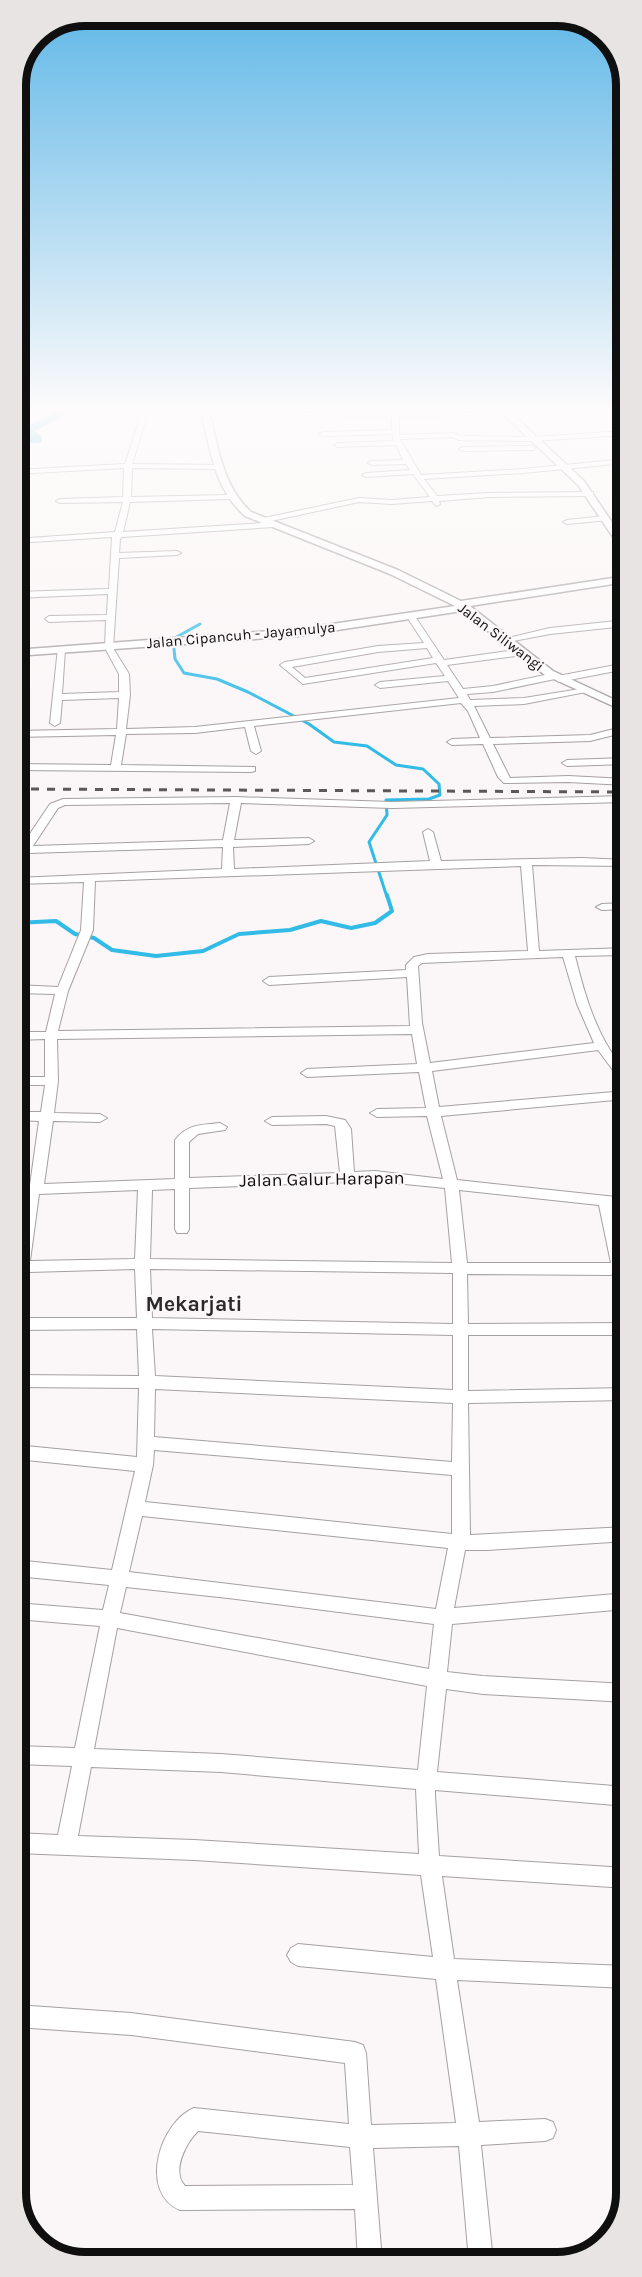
<svg xmlns="http://www.w3.org/2000/svg" width="642" height="2277" font-family="Karla,sans-serif">
<style>
.lines{fill:none;stroke-linecap:round;stroke-linejoin:round}
.stream-far1{stroke:#31bbe6;stroke-width:3}
.stream{stroke:#31bbe6;stroke-width:4}
.river{fill:#31bbe6;fill-rule:evenodd}
.minor-casing{stroke:#a5a0a1;stroke-width:2}
.tertiary-casing{stroke:#a5a0a1;stroke-width:3}
.minor{fill:#fff;fill-rule:evenodd}
.tertiary{fill:#fff;fill-rule:evenodd}
.rail{stroke:#5a5858;stroke-width:3;stroke-dasharray:8 8;stroke-linecap:butt}
.labels{text-anchor:middle;dominant-baseline:central;stroke-width:4.5;stroke-linejoin:round;paint-order:stroke}
.far-street-label{font-size:15px;fill:#100f0f;stroke:#fbf6f7}
.street-label{font-size:18px;fill:#100f0f;stroke:#fbf6f7}
.quarter-label{font-size:21px;font-weight:bold;fill:#2d292a;stroke:#fbf6f7}
.rim{fill:none;stroke:#100f0f;stroke-width:8}
</style>
<rect width="100%" height="100%" fill="#fbf6f7"/>
<g class="lines">
<path class="stream-far1" d="M200,624l-27,15 2,20 9,14 33,6 31,13 61,32 25,18 33,4 29,19 27,4 16,15 1,11 -11,4 -43,1 1,15 -18,27 18,55"/>
<path class="stream" d="M16,923l40,-2 19,13 19,4 18,12 44,6 47,-5 36,-17 51,-4 31,-9 30,7 24,-5 17,-12 -5,-16"/>
<path class="river" d="M49,412h12l3,4 -30,15 8,6v6h-27v-6h14l-7,-5 1,-4 29,-13z"/>
<g class="minor-casing">
<path id="minor" d="M142,412h6l-16,52 86,1 4,2 -4,2 -86,-1 -1,29 98,-2 4,2 -4,2 -99,3 -7,30 139,-9 -4,-2 1,-2 100,-21 33,2 38,-3 -17,-23 -47,3 -4,-2 4,-2 44,-3 -4,-6 -34,1 -4,-2 4,-2 31,-1 -7,-15 -58,2 -4,-2 4,-2 56,-2 -2,-7 -69,2 -4,-2 4,-2 69,-2v-13l-126,-3 -3,-2h246l-3,2 -107,3v18l55,-2 6,3 72,1 94,-6v4l-94,6 -73,-1 -6,-3 -53,2 21,36 102,-6 103,-10v4l-103,10 -99,6 13,17 52,-3 104,-1v4h-3l-101,1 -50,4 1,3 -4,2 -4,-5 -40,3 -33,-2 -97,21h14l1,2 -4,2 -151,10 -2,2 -1,14 58,-2 4,2 -4,2 -58,3 -6,90 16,26 1,21 -4,34 69,-2 264,-29 -11,-17 -68,7 -5,-3 5,-3 65,-6 -9,-13 -133,21 -23,-19 5,-3 93,-16 46,-3 -17,-26 4,-3 3,1 30,45 79,-11 5,3 -5,3 -76,10 16,24 30,-3 61,-13 4,3 68,-13v6l-67,13 -4,-3 -62,13 -26,2 3,6 54,-2 62,-10v4l-62,12 -50,2 16,32 100,-3 36,-9v6l-36,9 -97,3 17,34 58,-2 58,3v6l-58,-3 -64,1 -6,-6 -15,-33 -31,1 -5,-3 5,-3 28,-1 -12,-27 -7,-8 -207,23 7,25 -5,3 -5,-3 -6,-24 -50,6 -69,1 -5,31 134,2v4l-4,1 -236,-2v-6l96,1 5,-30 -101,2v-6l102,-2 2,-31 -57,2 -2,23 -5,3 -5,-3 8,-75 7,2 -3,44 57,-2v-18l-14,-26 1,-28 -57,2 -4,-3 4,-3 58,-1 1,-21 -93,4v-6l94,-3 3,-52 -97,6v-4l100,-7 8,-30 -63,1 -4,-2 4,-2 63,-2 1,-29 -109,6v-4l110,-6zM427,648l6,10 -128,20 -13,-11 86,-15z
M531,446l4,2 -1,2 -71,1 -4,-2 4,-2z
M605,516l4,2 -1,2 -41,4 -4,-2 4,-2z
M611,528h15v4h-15z
M626,620v6l-76,8 -42,8 -4,-3 46,-11z
M626,758v6l-59,2 -5,-3 5,-3z
M626,796v6l-234,6 -151,-5 -7,37 75,-2 5,3 -5,3 -76,3 1,22 196,-8 -7,-29 5,-3 5,3 8,29 141,-3 44,2v6l-94,-1 7,86 87,-3v7l-51,1c8,32 17,65 35,94 8,12 16,17 16,32l-5,-1 -23,-31 -166,21 7,36 187,-16v8l-185,17 16,64 169,18v10l-13,-1 12,56 -5,10 -10,2 -143,-1 1,50 158,-1v12h-158v56l158,-3v12l-158,3 2,132 157,-8v14l-140,9h-22l-11,58 173,-15v16l-175,15 -5,48 36,4 144,8v18l-144,-8 -37,-5 -9,83 190,15v19l-192,-16v5l4,61 188,12v20l-185,-12 12,83 173,7v22l-170,-8 22,142 66,-3 8,3 3,8 -3,8 -8,3 -64,4 12,116h-24l-10,-115 -86,2 9,113h-24l-3,-52 -175,1c-42,-18 -20,-88 14,-102l155,16 -4,-61 -214,-28 -115,-8v-22l115,8 224,29 8,3 3,8 5,72 85,-2 -20,-144 -138,-13 -7,-4 -4,-7 4,-7 7,-4 135,13 -12,-82 -227,-15 -178,-7v-20l42,2 14,-69 -56,-2v-18l59,2 25,-122 -84,-7v-16l87,7 6,-25 -93,-9v-16l96,10 23,-99 -119,-12v-14l121,12 2,-69 -123,-1v-12l123,1 -2,-47 -121,1v-12h121l-2,-49 -106,3 -5,37 -3,4 -5,2v-56l9,-65 -9,1v-10h14l9,-64 -23,-1v-8h25l4,-27h-29v-8h29v-38l-29,1v-8h30l9,-38 -39,-1v-8l42,2 23,-57 3,-48 -68,2v-6l206,-9 1,-22 -194,6 -9,14 -4,1v-11l3,-7 31,-46 13,-5 173,-2 156,5zM230,803l-7,37 -190,6 25,-38 7,-3zM521,866l7,85 -100,3 -14,3 -8,8v5l-137,7 -6,4 6,4 138,-8 3,49 -352,5 10,-40 25,-61 2,-49zM563,957l14,47 17,39 -164,20 -8,-40 -4,-57 4,-3zM412,1034l5,30 -110,5 -6,4 6,4 112,-5 7,36 -49,1 -7,4 7,4 50,-1 16,63 -68,-8 -21,1 -3,-43 -6,-9 -19,-4 -54,1 -7,4 7,4 54,-1 9,2 5,47 -151,5v-36l9,-8 27,-4 2,-3 -7,-4c-18,2 -33,1 -45,17v39l-131,5 9,-63 47,1 7,-4 -7,-4 -46,-1 4,-32 -1,-42zM375,1181l70,7 7,75 -302,-4 2,-69 23,-1v40l2,4h10l2,-4v-41zM138,1190l-3,69 -105,2 9,-67zM459,1190l140,15 12,58h-144zM150,1269l303,4v51l-301,-6zM152,1329l301,6v55l-298,-14zM155,1389l298,14 -1,59 -298,-25zM154,1450l298,25v59l-307,-32 8,-37zM142,1516l306,32 -12,61 -307,-37zM126,1587l102,11 206,26 -5,45 -309,-56zM117,1628l310,58 -9,84 -197,-16 -127,-5zM91,1767l130,5 195,17 3,65 -225,-14 -116,-4zM198,2131l152,16 3,38 -168,1c-14,-15 1,-43 13,-55z
M626,903v6l-24,1 -6,-3 6,-3z"/>
</g>
<g class="tertiary-casing">
<path id="tertiary" d="M201,412h8c10,37 13,73 42,100l147,58 63,31 165,-25v6l-156,24 83,65 73,34v7l-81,-37 -83,-64 -164,25 -283,20v-6l283,-21 157,-23 -65,-32 -145,-58c-31,-28 -34,-65 -44,-104z
M501,412h9l74,69 42,62v10l-3,-1 -45,-67z"/>
</g>
<use href="#minor" class="minor"/>
<use href="#tertiary" class="tertiary"/>
<path class="rail" d="M15,789l611,3"/>
</g>
<linearGradient id="sky" x2="0" y2="1"><stop stop-color="#5fb7e7"/><stop offset="0.56" stop-color="#fdfbfb"/><stop offset="1" stop-color="#fdfbfb" stop-opacity="0"/></linearGradient>
<rect width="642" height="731" fill="url(#sky)"/>
<g class="labels">
<g class="far-street-label">
<text transform="translate(241 635) rotate(-5)">Jalan Cipancuh - Jayamulya</text>
<text transform="translate(501 637) rotate(37)">Jalan Siliwangi</text>
</g>
<g class="street-label">
<text transform="translate(322 1179) rotate(-1)">Jalan Galur Harapan</text>
</g>
<g class="quarter-label">
<text x="194" y="1304">Mekarjati</text>
</g>
</g>
<path d="M0 0H642V2277H0ZM85 26H557A59 59 0 0 1 616 85V2193A59 59 0 0 1 557 2252H85A59 59 0 0 1 26 2193V85A59 59 0 0 1 85 26Z" fill="#e8e4e4" fill-rule="evenodd"/>
<path class="rim" d="M85 26H557A59 59 0 0 1 616 85V2193A59 59 0 0 1 557 2252H85A59 59 0 0 1 26 2193V85A59 59 0 0 1 85 26Z"/>
</svg>
